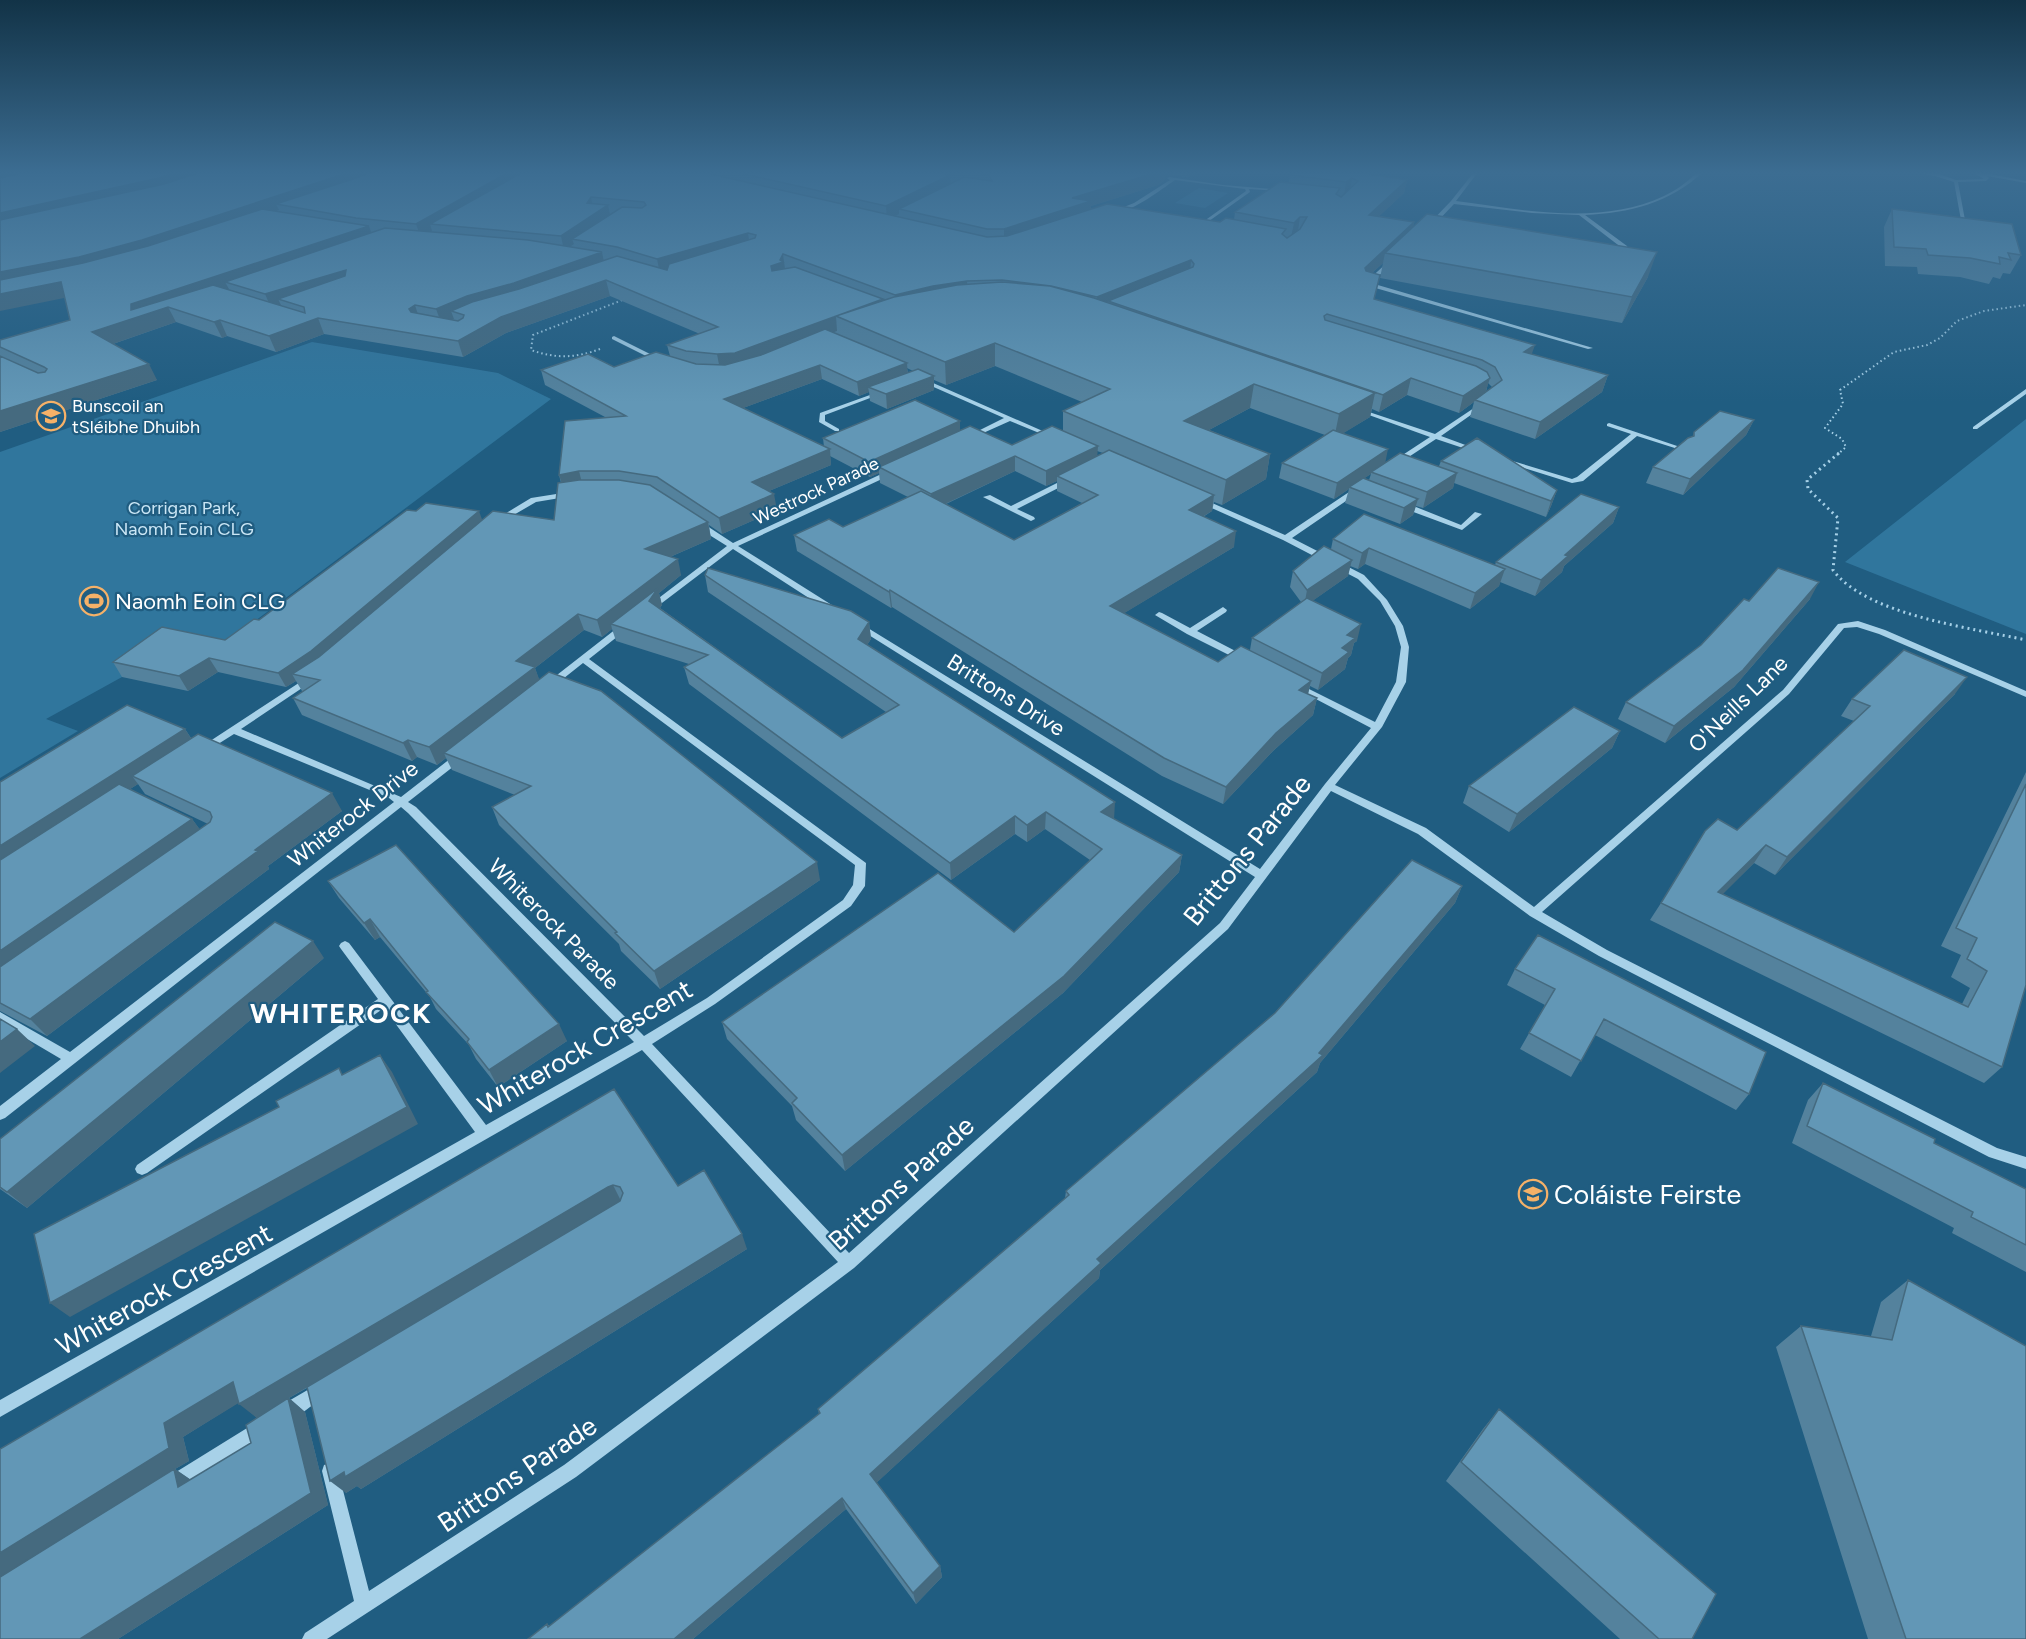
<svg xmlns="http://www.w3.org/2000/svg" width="2026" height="1639" font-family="Figtree,sans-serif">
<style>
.green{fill:#30769d}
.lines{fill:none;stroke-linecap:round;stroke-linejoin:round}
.path-far1{stroke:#a7d1e8;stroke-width:2;stroke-dasharray:1.5 3;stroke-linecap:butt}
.path{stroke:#a7d1e8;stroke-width:3;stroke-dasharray:2 4;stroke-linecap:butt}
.minor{fill:#a7d1e8;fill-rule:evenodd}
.wall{fill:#54829d;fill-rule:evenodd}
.shaded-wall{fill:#456a7f}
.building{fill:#6297b6;stroke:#456a7f;stroke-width:1.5}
.labels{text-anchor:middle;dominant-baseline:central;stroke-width:4.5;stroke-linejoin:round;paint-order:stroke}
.far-poi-label{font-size:18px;fill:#fff;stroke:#205d81;text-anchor:start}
.far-street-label{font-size:18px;fill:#fff;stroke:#205d81}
.far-park-label{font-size:18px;fill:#cbe7f6;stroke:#205d81}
.poi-label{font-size:22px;fill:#fff;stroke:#205d81;text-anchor:start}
.street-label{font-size:22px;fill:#fff;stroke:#205d81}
.near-street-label{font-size:27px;fill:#fff;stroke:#205d81}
.near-poi-label{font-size:27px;fill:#fff;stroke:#205d81;text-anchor:start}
.district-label{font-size:28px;font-weight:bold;letter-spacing:1.5px;fill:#fff;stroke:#205d81}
</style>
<rect width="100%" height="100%" fill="#205d81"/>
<path class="green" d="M1199,188l29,5 -23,15 -30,-5z
M312,342l186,31 53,26 -336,252 -44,-9 -49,35 -76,42 32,12 -78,47v-326z
M2026,419v215l-181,-72z"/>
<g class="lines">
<path class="path-far1" d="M600,349c-24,9 -44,10 -69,1l2,-15 92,-36
M1837,455l9,-8 -4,-8 -17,-11 18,-24 -3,-14 54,-38 33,-7 13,-7 17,-17 27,-10 42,-6"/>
<path class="path" d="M1839,453l-32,27 1,9 30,29 -5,52c33,45 139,58 193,70"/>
<path class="minor" d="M1474,172h4l-22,29c67,9 145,25 208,-5 13,-6 24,-15 34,-24h5c-33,31 -74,41 -118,43l42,31 1,5 -3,2 -3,-2v-3l-43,-33 -47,-2 -78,-9 -22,23h-4v-2l23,-24z
M1913,172h20l23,8 28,-1 -11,-7h6l47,9v2l-39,-7 2,2 -3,3 -28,1 9,49 -2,1 -2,-1 -9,-49 -19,-6z
M1169,177l54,8 61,5 -2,1 -33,-2 1,3 -48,34 -2,-2 46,-33 -1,-2 -70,-9c-15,10 -44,34 -61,31l20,-8 36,-23 -3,-2z
M1390,260l5,1 -24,22 222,65 -5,1 -223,-64v-2z
M614,336l48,24 1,1 -5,1 -46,-23v-2z
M920,379h4l130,57 -5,1 -39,-16 -38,17h-4v-2l36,-18 -84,-37z
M2026,389v5l-49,35h-4v-2z
M881,391l5,1 -61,23v6l14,8v2h-4l-16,-9 1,-9z
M1480,404l5,1 -44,31 38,14v2h-4l-39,-13 -38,25 -4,-2 1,-2 35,-23 -75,-27 5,-1 75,25z
M1609,423l77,26 -5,1 -44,-14 -54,45 -11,2 -70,-22 4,-2 66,20 5,-2 54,-43 -24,-8v-2z
M890,470l7,2 -159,74 97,61v4h-6l-96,-62 -79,60h-6l-1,-2 80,-61 -32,-20v-4h6l32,21z
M1067,478l7,2 -57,29 17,8 1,2 -4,2 -48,-24 7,-2 21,11z
M1355,488l7,2 -70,48 72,37 23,25 16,26 6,21 -3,35 -24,45 -47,58 91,43 108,79 249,-217 55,-66 20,-3 27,9 141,61v6l-147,-63 -22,-7 -13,1 -55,66 -247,218 65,38 390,198 29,9v12l-37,-12 -390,-201 -69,-40 -112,-82 -87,-43 -103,138 -374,339 -278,209 -249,162h-25l3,-6 49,-32 -32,-130 2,-6 6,-2 6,2 2,6 31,120 195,-126 274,-203 -196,-212 -642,367v-17l475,-268 -91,-124 -237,165 -5,2 -5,-2 -2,-4 2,-4 241,-166 -37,-50 -2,-3 2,-3 4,-2 4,2 137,182 148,-83 -226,-229 -7,-6 -396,311 -5,2v-14l61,-47 -61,-36v-11l70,40 324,-250 -5,-4 -155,-64 -27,17h-6l-2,-2 2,-2 110,-72 3,1 2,2 -2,2 -73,49 160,68 54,-42h8l1,2 -1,2 -55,43 8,5 228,229 63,-38 136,-98 10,-15 2,-20 -272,-202 -29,23h-6l-2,-2 2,-2 73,-57h6v4l-38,30 277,204 -1,23 -14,20 -136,98 -63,40 197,209 371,-330 35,-46 -399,-250 4,-3 3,1 397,244 65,-85 46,-56 -78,-41 2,-2h6l74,37 21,-40 5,-35 -6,-21 -15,-25 -22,-22 -75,-39 -87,-39 7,-2 82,36z
M569,492l4,2 -1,2 -36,6 -36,21 -7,-2 38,-23z
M1400,503h6l55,22 14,-13 7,2 -20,16 -62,-23z
M1223,607l4,3 -1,2 -29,19 50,26 1,2 -1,2h-6l-54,-27 -32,-19 4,-3 3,1 28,15z
M311,1388l6,2 2,6c-4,11 -22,20 -33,24l-6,-2 -2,-6 2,-6z
M260,1420l6,2 2,6 -2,6 -86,55 -6,2 -6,-2 -2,-6 2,-6z"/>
</g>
<path class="wall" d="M0,172h1202l-15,5 -22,-3v6l-7,5 -67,21v3l129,13 14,-2 1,-8 54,-29 1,-8 117,5 -3,13 -25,23 35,6 -1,5 235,50 -26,46 -242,-45 3,-15 -11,10 2,26 158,55 76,21 -6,17 -67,47 -65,-22 4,-15 -15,11 -52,-18 -28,17 -7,-3 -2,8 -27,16 42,30 54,3 2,-5 116,29 -6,16 -5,11 -92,-34 -1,5 -30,20 -7,-2 -3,9 -13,9 -55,-21 4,-14 -15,10 -55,-21 3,-15 43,-28 -75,-27 -41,22 61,24 -4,25 -44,26 -8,-3 -2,9 -9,6 31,30 -110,66 94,49 32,-12 2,-12 49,-36 -11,-15 3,-16 38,-22 2,-10 162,26 1,-3 123,-55 -6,16 -49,43 -2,6 -27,24 -35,-14 -1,4 -29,23 -105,-45 -7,5 -8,-3 -2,10 -36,25 45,40 -3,2 -3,12 -3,3 -3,11 -27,21 -8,-4 -2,8 9,4 -4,17 -40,36 -50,53 -61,-28 -270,-169 -1,1 -94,-57 -3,-16 49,-8 65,-30 -28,-14 -1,-10 -9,4 -40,-21 1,9 -62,26 8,19 -55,24 -13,-9 2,14 -41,18 11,18 -22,18 3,12 -2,3 182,130 44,-26 -178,-120 -3,-17 164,47 2,17 -4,6 247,174 68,36 -3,17 -116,121 -218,178 -49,-51 -4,-14 -65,-67 -5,-17 292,-90 76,-72 -45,-31 -18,13 -12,-8 -64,46 -262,-196 -5,-17 5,-3 -73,-23 -4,-12 -10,8 -18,-7 -49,38 4,12 281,200 -160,109 -39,-38 -2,-7 -120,-119 -7,-18 23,-12 -63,-25 -6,-12 -9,7 -20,-8 -5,4 -110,-46 -9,-17 10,-7h-1l-6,-10 -10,6 -68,-15 -30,19 -66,-14 -9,-15 112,-22 34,-20 223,-100h72l7,-37 -2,-8 46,-58 -60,-32 -4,-15 73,-3 56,-11 -3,-11 33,-11 -90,-38 -104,37 -43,24 -139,-23 -48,18 -49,-16 -5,2 -46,-16 -63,22 44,36 -157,52v-92l70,-20 -5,-22zM995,366l87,36 -19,9v19l-51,15 -52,-15v-9l-137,17 1,9 -81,-39 79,-29 37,17 10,-4 1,9 17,8 47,-19v-10l12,5zM907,368l6,3 -5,2zM1488,383l4,4 -6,5zM1097,451l6,2 -6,3zM1015,471l31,15 11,-5v10l25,12 -68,37 -68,-36zM1371,474l-2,6 -5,-2z
M1892,209l129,46 -11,19 -7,-1 -3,6 -7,-2 -4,7 -29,-7 -42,-3 -1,-7 -32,-1 -1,-39z
M1754,420l-8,15 -63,60 -37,-12 7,-16 40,-31 1,-4z
M1810,599l-76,88 -69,56 -47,-24 8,-17 75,-57 48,-44z
M1955,694l-180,181 -21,-12 -32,31 240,110 8,-16 -19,-11 10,-22 -20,-9 85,-174v213l-24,82 -18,16 -334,-163 11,-17 193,-182 -13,-5 11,-17z
M185,729l6,9 151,73 -74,55 1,3 -222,167 -47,-25v-229zM138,784l7,10 63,30 -8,6 -8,-11 -62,-30z
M1620,731l-8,17 -103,84 -46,-29 6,-17z
M328,881l239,160 -69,46 -22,-28 -7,-14 -33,-36 -6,-12 -50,-60 -5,3 -36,-42z
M1462,886l-7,17 -135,160 -3,9 -217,198 -1,8 -223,205 64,83 2,11 -26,27 -70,-95 -153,130h-165l19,-15 3,2 269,-212 -1,-5 247,-211 1,-7z
M1538,935l211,159 -13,16 -141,-75 -24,42 -51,-28 25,-44 -38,-20 8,-16z
M324,958l-297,250 -27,-19v-50z
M1823,1083l111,60 92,46v83l-74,-39 2,-5 -162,-85 16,-43z
M614,1089l64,97 69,63 -386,240 -4,-3 -11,7 -39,-105 -18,10 16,14 23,93 -210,134h-118v-190zM619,1202l-195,116 192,-115zM239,1402l18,16 -6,25 -60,37 -16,-11 14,-8 -6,-24z
M1908,1280l118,359h-158l-92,-292 25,-21 70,10 10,-34z
M1499,1409l193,230h-72l-174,-158 37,-52z"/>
<path class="shaded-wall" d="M0,172h65l-65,14z
M178,172h46l-224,57v-16z
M350,172h36l-110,32 3,6 -130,44 -149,35v-17z
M509,172h26l-105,52 2,7 -11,7 -5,-14z
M1158,172h8l-1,8 -7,5 -67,21 -1,9 -86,28v-14l68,-31z
M1188,172h14l-15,5z
M950,175l1,13 -52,21v5l-12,6 -1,-14z
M1352,178l-2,13 -6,5 2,-14z
M1407,180l-3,13 -37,35 2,-13z
M591,197l3,14 -7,-8z
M608,205l3,14 -39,20 2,5 -10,7 -3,-15z
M1300,217l-2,14 -7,6 3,-14z
M1414,222l-3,14 -26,17 -2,10 -21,19 3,-14z
M369,226l5,14 -149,42 4,7 -56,19 -5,-1 8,15 -75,26 -9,-16 39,-22v-6z
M748,233l2,14 -90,27 -3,-15z
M602,252l3,15 -154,44 3,8 -12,6 -6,-16 31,-13z
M1657,252l-9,25 -26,46 10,-26z
M783,254l2,15 -12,12 -2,-15 9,-6z
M1191,260l-1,15 -82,26v7l-12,5 1,-16z
M346,270l5,15 -73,14 4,8 -10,3 -7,-16z
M606,280l4,16 -104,37 -43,24 -5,-16 43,-24z
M967,281l1,15 -72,15 -1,-16 38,-9z
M61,282l8,15 -69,14v-17z
M883,299l1,15 -48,2z
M415,305l5,16 -5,4 -6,-16z
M836,316l1,15 -100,38 -17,1 -3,-16z
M318,318l6,16 -48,18 -7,-16z
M220,320l7,16 -5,2 -8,-16z
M995,343v23l-49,19 -1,-23z
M1535,345l-6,17 -5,-10z
M907,363l1,15 -40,9 1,5 -10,4 -2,-14z
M149,364l8,16 -157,52v-21z
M820,365l2,14 -95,35 -3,-15z
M1608,375l-6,17 -67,47 5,-17z
M934,376v14l-47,19 -1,-15z
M1411,378l-4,17 -28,17 4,-17z
M1490,378l-5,16 -10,6 -1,2 -15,11 4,-17z
M1254,384l-4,24 -69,37 3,-24z
M1375,393l-5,24 -36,22 5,-25z
M1754,420l-8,15 -63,60 7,-16z
M960,421v15l-81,31v6l-9,4 -1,-15z
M1098,446l-1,15 -40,15v5l-11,5v-15z
M830,449l1,16 -76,32 -3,-15z
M1388,449l-3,15 -14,8v2l-21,14 -1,-1v2l-15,10 3,-16z
M1270,454l-4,25 -44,26 4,-25z
M1015,456v15l-83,39 -1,-16z
M579,471l4,16 -19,3 -5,-15z
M1457,473l-4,15 -30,20 4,-16z
M1557,490l-6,16 -5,11 5,-16z
M774,494l3,16 -55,24 -3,-16z
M1214,495l-2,16 -25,15 2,-16z
M1418,499l-5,16 -13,9 4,-16z
M1619,507l-6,16 -49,43 -2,6 -27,24 6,-16 24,-25z
M479,511l5,14 -165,141 -27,8 4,7 -10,6 -8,-14z
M708,522l3,17 -62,27 -4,-17z
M1236,531l-2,16 -126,76 2,-17z
M1369,548l-4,16 -7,5 4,-16z
M678,559l3,16 -22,18 3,12 -9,12 -42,7 1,5 -10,8 -5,-17z
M1352,560l-4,16 -44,31 3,-17z
M1505,569l-6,17 -29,23 5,-16z
M1819,582l-9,17 -76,88 -69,56 9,-17z
M890,590l2,17 -1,1 -2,-16z
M578,614l6,16 -49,38 6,16 -97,69 2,5 -9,7 -8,-18 87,-86z
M869,622l2,17 -11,17 -2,-17z
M1361,624l-4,17 -3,2 -3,12 -3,3 -3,11 -27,21 4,-17 25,-38z
M209,658l9,14 -30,19 -9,-15z
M1967,677l-12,17 -180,181 12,-18z
M1311,681l-4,17 -8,-8z
M1317,698l-4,17 -40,36 -50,53 3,-17 50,-54z
M185,729l11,17 -64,30 6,8 -138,89v-27z
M1620,731l-8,17 -103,84 8,-18z
M408,740l9,17 -5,4 -9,-18z
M332,793l10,18 -74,55 1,3 -222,167 -17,-17 225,-169z
M1115,802l-1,18 -13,-8z
M1046,812l-1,17 -18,13v-17z
M1015,816v18l-64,46 -1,-17z
M192,819l13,17 -205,144v-29z
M1766,845l-12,18 -47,47 11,-18z
M1182,855l-3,17 -116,121 -218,178 -3,-16z
M817,862l3,18 -160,109 -6,-18z
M1462,886l-7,17 -135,160 -3,9 -217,198 -1,8 -226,208 -3,-12 227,-215 222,-206z
M370,919l10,18 -5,3 -11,-17z
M313,941l11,17 -297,250 -20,-16z
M559,1024l8,17 -69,46 -9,-17z
M17,1029l18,17 -35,27v-31z
M380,1055l12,17 26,52 -348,193 -20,-14z
M613,1185l8,16 -5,2 -327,195 16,14 23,93 -210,134h-38l231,-146 -54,-75 -18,-14 369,-217z
M742,1234l5,15 -386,240 -4,-3 -11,7 -16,-12z
M233,1382l17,14 -67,41 6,24 -14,8 19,13 -194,97v-26l164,-130z
M842,1498l4,11 -153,130h-19z
M940,1566l2,11 -26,27 -3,-11z"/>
<path class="building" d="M27,172h151l-19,6 -159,35v-35z
M201,172h149l-208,68 -63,17 -79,15v-52l164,-36z
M370,172h139l-93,52 -60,-6 -80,-14 83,-27z
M523,172h179l285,65 20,-1 100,-32 113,18 6,-4 60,11 -4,5 5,4 13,-9 7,-12h-7l-6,6 -59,-11 45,-30 60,6 -4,6 5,3 17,-16 -6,-3 -6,4 -56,-7 4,-3h63l50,8 -38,35 45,7 -49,46 1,3 14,4 -6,24 161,46 -11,7 84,23 -68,47 -65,-22 27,-20 -7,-13 -13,-7 -155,-46 -3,2 1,4 151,46 11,6 3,6 -27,18 -52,-18 -28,17 -275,-94 85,-34 1,-3 -3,-4 -94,37 -46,-11 -49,-6 -35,1 -34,5 -38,9 -112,-41 -3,6 3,2 -12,4 1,5 23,-4 88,32 -148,54 -18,1 -31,-3 -19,-6 51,-18 -112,-47 -105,37 -43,24 -140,-23 -49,18 -49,-16 -6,2 -46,-15 -76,25 57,32 -149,47v-55l38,17 7,-1 2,-3 -3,-2 -44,-20v-7l70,-20 -9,-38 -61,12v-14l83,-17 65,-17 114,-37 107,17 -238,78v6l82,-25 92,28 -1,-6 -26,-8 67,-23 1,-6 -81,24 -40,-12 160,-54 143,12 74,12 -88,31 -47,13 -31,13 -21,-4 -6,4 2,3 47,9 5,-3 1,-3 -13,-4 21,-9 47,-13 98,-33 50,14 2,-6 86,-26 1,-3 -8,-2 -91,26 -40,-12 -45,-8 50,-32 20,1 4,-3 -2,-3 -53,-5 -4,6 21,2 -47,31 -131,-12z
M735,172h199l16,3 -64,31z
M972,172h186l-86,26 19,3 -87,28h-17l-88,-20 65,-32 28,4 -3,-6z
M1892,209l120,15 9,31 -13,-2 3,7 -12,-3 1,7 -30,-6 -42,-3 -2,-6 -32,-2z
M1427,214l230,38 -25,45 -247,-44z
M1002,282l48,4 44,12 281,95 -36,21 -85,-30 -70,37 86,33 -44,26 -163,-69 47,-22 -115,-46 -50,19 -109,-46 58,-19 63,-12z
M825,329l82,34 -50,19 -37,-17 -96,34 106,50 -78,33 22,12 -55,24 -62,-41 -38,-6h-40l-20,4 6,-54 61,-5 -85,-46 47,-16 26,13 42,-15 40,12 29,1 36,-10z
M918,369l16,7 -48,18 -18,-7z
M915,400l45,21 -91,41 -46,-24z
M1720,411l34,9 -64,59 -37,-12 35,-29 6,-2v-4z
M970,426l42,19 40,-19 46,20 -52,25 -31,-15 -84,38 -52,-27z
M1333,430l55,19 -51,34 -55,-20z
M1477,438l80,52 -6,11 -110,-40z
M1109,450l105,45 -25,15 47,21 -126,75 108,56 23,-16 70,35 -12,9 18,8 -41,35 -50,54 -62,-29 -274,-168 -1,2 -95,-57 35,-16 14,8 78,-36 93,49 84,-45 -41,-19z
M1400,453l57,20 -30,19 -56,-20z
M1363,478l55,21 -14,9 -55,-21z
M579,480h40l31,5 58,37 -63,27 33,10 -81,61 -19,-6 -62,47 19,6 -106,80 -21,-7 -5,3 -110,-45 27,-18 -28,-6 27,-17 174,-146 61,9 4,-37z
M1581,494l38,13 -54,48 3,1 -27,24 -45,-18z
M426,503l53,8 -168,140 -33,22 -69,-15 -30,18 -66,-14 49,-35 63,13 29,-21 5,1 148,-110 9,1z
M1364,514l141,55 -30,24 -106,-45 -7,5 -29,-14z
M1324,546l28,14 -45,30 -14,-19z
M708,568l143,43 18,11 -11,17 257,163 -14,10 81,43 -118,121 -222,179 -50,-52 5,-5 -75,-76 216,-149 76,59 88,-83 -56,-37 -19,13 -12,-9 -65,47 -266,-196 24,-12 -97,-31 47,-36 -9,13 193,137 57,-33 -194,-130z
M1778,568l41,14 -76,88 -69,56 -48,-24 75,-57 43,-46 5,2z
M1307,598l54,26 -14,11 8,3 -13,10 7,4 -27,21 -70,-35z
M1904,650l63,27 -180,180 -21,-12 -48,47 250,115 19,-36 -20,-12 10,-21 -21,-10 70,-144v201l-24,82 -341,-164 44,-72 13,-12 19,11 133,-124 -18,-7z
M549,672l52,19 216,171 -163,109 -39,-38 2,-1 -125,-125 39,-21 -87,-33z
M127,705l58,24 -185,117v-64z
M1574,707l46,24 -103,83 -48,-28z
M198,734l134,59 -77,57 3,1 -228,168 -30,-16v-36l210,-145 2,-5 -2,-5 -78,-36z
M119,784l73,35 -192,132v-91z
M396,845l163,179 -70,46 -22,-28 2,-3 -43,-47 2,-1 -58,-72 -6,4 -36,-42z
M1412,860l50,26 -143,167 4,2 -226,204 4,4 -231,211 70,92 -27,27 -71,-95 -168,141h-146l19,-15 1,3 272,-214 -2,-4 251,-214 -3,-4 209,-178z
M275,922l38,19 -306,251 -7,-5v-48z
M1538,935l228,117 -17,42 -145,-75 -23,42 -52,-28 26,-44 -40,-20z
M0,1019l17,10 -17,13z
M380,1055l27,52 -357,196 -16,-69 245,-127 -3,-6 63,-33 3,7z
M1823,1083l112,56 -1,4 92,46v56l-55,-28 2,-5 -166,-86z
M614,1089l64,97 26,-16 38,64 -397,243 -1,-5 -14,9 -23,-94 313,-186 3,-8 -3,-6 -7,-2 -5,2 -369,217 -6,-22 -69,41 5,25 -169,105v-104z
M1908,1280l118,66v293h-120l-105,-313 91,14z
M288,1398l23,95 -231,146h-80v-62l174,-108 4,18 73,-44 -5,-18z
M1499,1409l217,185 -24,45h-33l-198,-177z"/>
<linearGradient id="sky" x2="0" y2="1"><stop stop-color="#123347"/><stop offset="0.43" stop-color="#3c6d92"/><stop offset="1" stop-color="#3c6d92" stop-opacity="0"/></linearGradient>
<rect width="2026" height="402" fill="url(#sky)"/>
<defs>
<g id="school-ring" transform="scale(1.5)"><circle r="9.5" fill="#205d81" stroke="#f5b168" stroke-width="1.5"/><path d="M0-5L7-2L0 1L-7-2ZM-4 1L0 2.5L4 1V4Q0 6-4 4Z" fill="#f5b168"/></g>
<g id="stadium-ring" transform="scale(1.5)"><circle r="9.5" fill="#205d81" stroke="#f5b168" stroke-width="1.5"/><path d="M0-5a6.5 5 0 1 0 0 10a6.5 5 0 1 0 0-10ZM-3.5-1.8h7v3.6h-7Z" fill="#f5b168"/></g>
</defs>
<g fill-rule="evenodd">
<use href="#school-ring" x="51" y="416"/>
<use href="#stadium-ring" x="94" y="601"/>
<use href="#school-ring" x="1533" y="1194"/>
</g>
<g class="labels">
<g class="far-poi-label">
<text x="72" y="406">Bunscoil an<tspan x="72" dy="21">tSléibhe Dhuibh</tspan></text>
</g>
<g class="far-street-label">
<text transform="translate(816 491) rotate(-25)">Westrock Parade</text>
</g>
<g class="far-park-label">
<text x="184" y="508">Corrigan Park,<tspan x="184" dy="21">Naomh Eoin CLG</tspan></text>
</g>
<g class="poi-label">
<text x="115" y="601">Naomh Eoin CLG</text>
</g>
<g class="street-label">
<text transform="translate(1006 695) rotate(32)">Brittons Drive</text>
<text transform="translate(1738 704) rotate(-44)">O'Neills Lane</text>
<text transform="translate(353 814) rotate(-38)">Whiterock Drive</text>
<text transform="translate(554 924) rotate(45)">Whiterock Parade</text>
</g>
<g class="near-street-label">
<text transform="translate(1247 850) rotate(-51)">Brittons Parade</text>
<text transform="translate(585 1047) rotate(-30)">Whiterock Crescent</text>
<text transform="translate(901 1183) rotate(-42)">Brittons Parade</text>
<text transform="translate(164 1289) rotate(-29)">Whiterock Crescent</text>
<text transform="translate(517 1474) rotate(-34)">Brittons Parade</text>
</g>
<g class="near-poi-label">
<text x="1554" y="1194">Coláiste Feirste</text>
</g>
<g class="district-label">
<text x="341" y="1013">WHITEROCK</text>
</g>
</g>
</svg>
